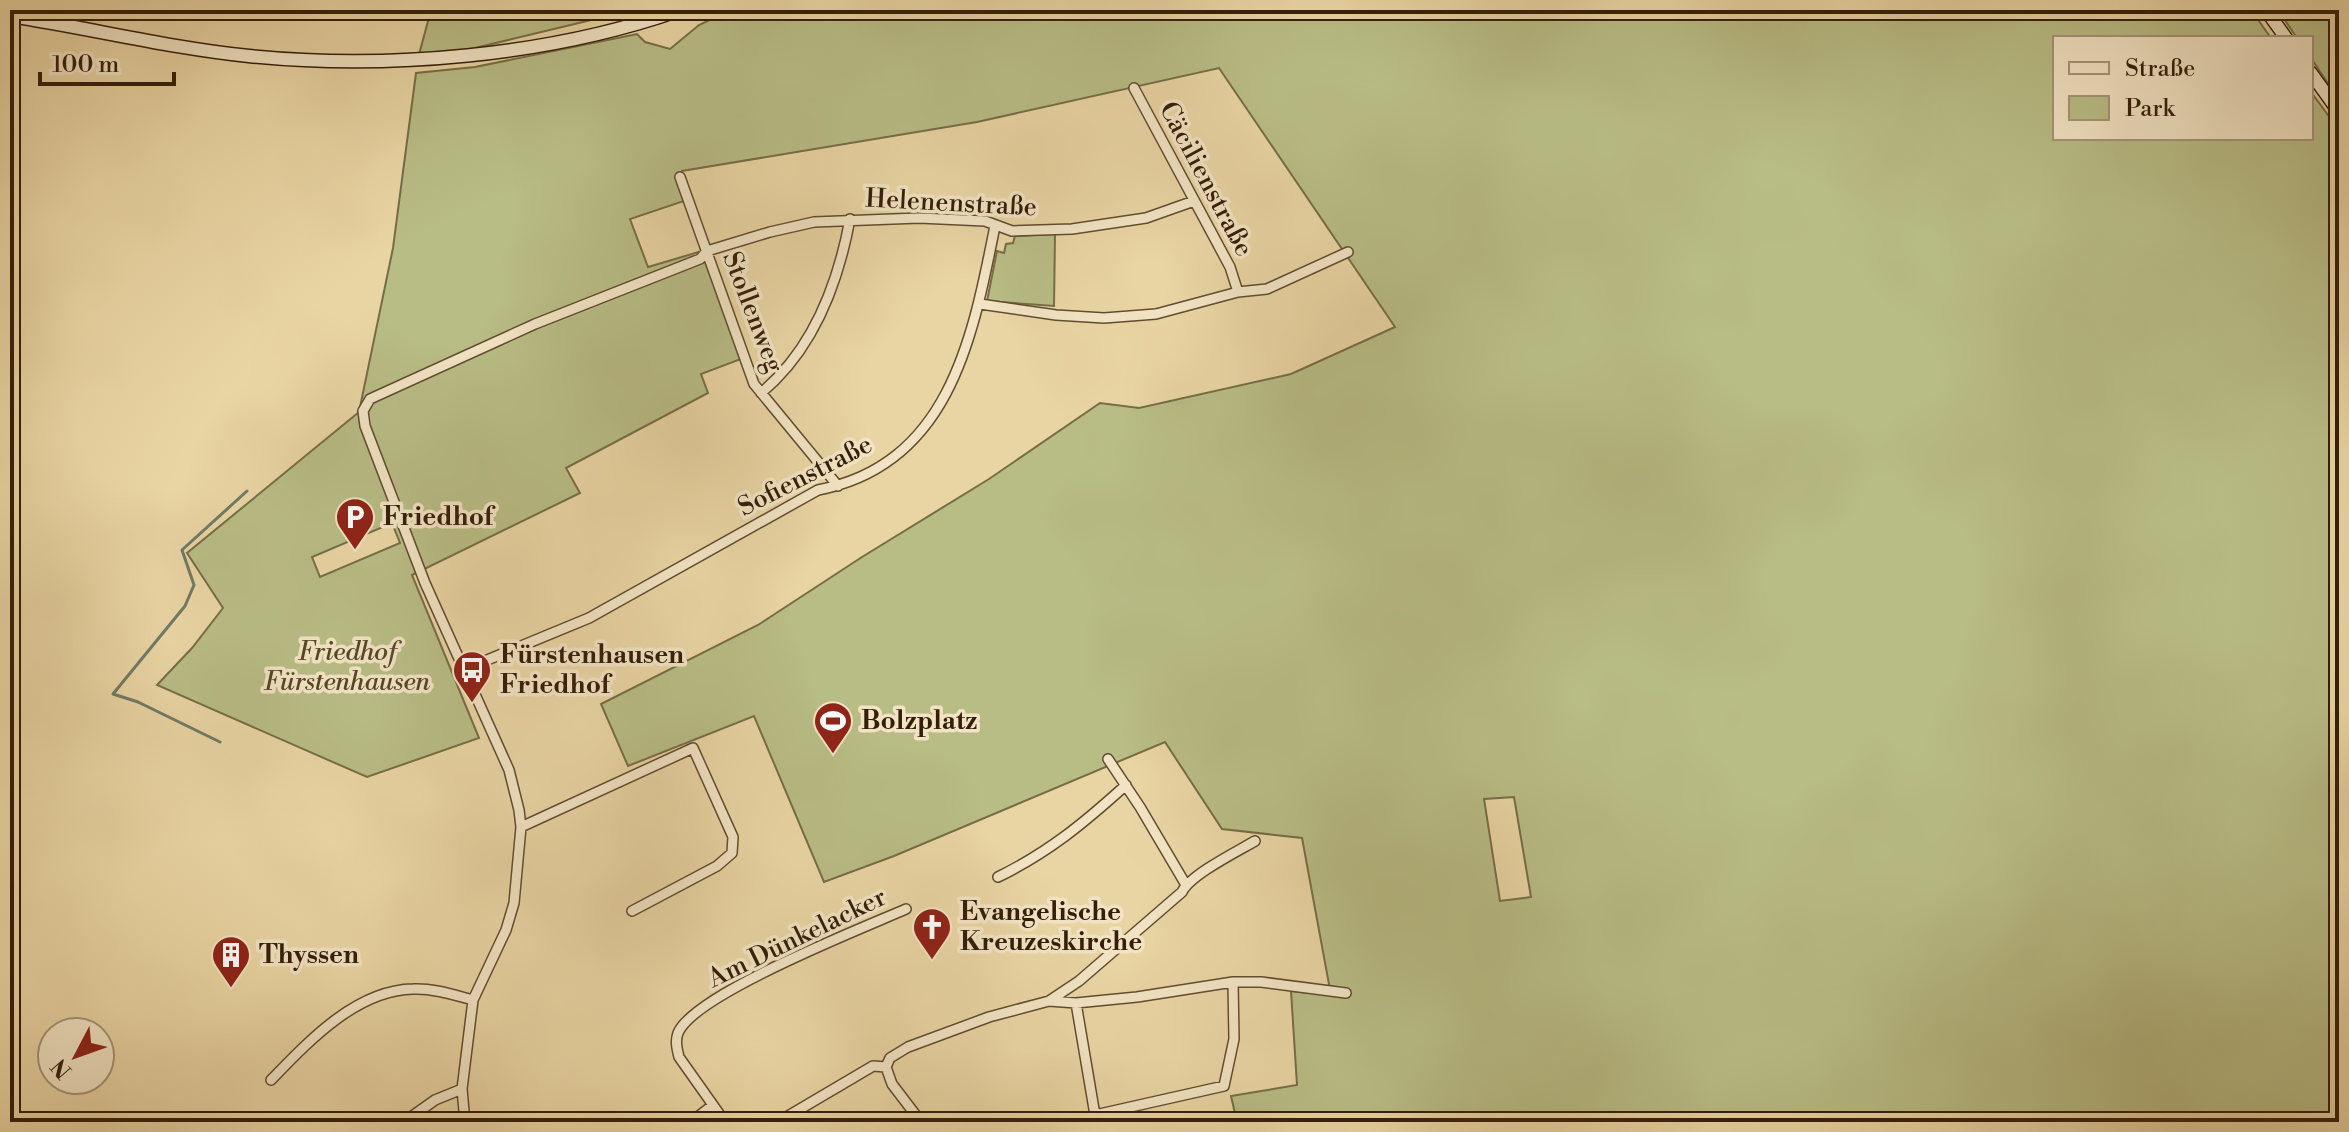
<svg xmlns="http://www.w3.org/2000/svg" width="2349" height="1132" font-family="'Libre Bodoni',serif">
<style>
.green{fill:#b8bc85;stroke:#766d47;stroke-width:2;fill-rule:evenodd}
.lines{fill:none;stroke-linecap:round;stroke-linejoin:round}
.stream{stroke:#6f7a66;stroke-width:3}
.street-casing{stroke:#614c30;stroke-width:12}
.secondary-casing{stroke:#341e09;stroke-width:15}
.street{stroke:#f1e3c3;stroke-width:9}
.secondary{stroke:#f1e3c3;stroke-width:12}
.labels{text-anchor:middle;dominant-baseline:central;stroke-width:7;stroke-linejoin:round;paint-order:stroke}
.street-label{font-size:26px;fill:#341e09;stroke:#f1e3c3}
.poi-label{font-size:26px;font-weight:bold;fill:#341e09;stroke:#f1e3c3;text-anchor:start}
.park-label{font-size:26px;font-style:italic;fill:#554628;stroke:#f1e3c3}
</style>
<rect width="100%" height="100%" fill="#e9d4a3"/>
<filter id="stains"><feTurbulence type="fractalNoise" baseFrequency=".0025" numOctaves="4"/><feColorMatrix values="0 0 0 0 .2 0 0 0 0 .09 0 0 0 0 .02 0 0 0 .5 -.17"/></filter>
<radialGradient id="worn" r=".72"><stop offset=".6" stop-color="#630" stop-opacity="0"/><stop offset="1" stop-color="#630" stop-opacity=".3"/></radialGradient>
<path class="green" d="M431,10h202l-216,52z
M730,10h1521l20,28h-216v100h256v-46l28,38v992h-1102l-6,-26 66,-11 -6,-94 40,4 -29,-157 -80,-9 -57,-87 -271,114 -70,26 -70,-166 -126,50 -27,-62 157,-79 104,-68 127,-78 111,-76 39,5 152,-34 104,-47 -176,-259 -242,54 -295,49 -6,8 8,22 -54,18 18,48 54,-16 39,108 -40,15 7,19 -142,75 14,25 -168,82 67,163 -112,39 -210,-92 35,-37 31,-40 -36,-55 172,-141 34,-164 23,-175 59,-6 162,-33 8,8 25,7 29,-24zM392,523l8,20 -80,34 -8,-20zM1514,797l17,100 -31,4 -16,-102z
M2278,10h61v90l-28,-42v-20h-14z
M1055,234l-1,72 -67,-5 10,-50 7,2 2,-9 7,-1 2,-7z"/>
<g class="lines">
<path class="stream" d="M220,742l-82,-40 -25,-8 72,-88 9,-21 -12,-35 65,-59"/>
<g class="street-casing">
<path id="street" d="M1134,88l96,179 8,25
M680,177l74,207 84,102
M980,304l76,11 48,3 52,-4 82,-22 29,-3 81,-37
M761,393c52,-43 77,-109 89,-174
M463,670l126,-52 229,-128c132,-25 155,-154 177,-264
M1108,759l32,48 46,78
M521,827l172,-79 40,89 -1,16 -15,13 -85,45
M998,877c51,-25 86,-54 128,-92
M1049,1001l30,-20 103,-89c8,-17 56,-41 73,-51
M1076,1003l19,112 129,-29 10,-47 -1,-57
M886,1067l4,-9 18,-11 81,-30 60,-16 27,2 61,-6 96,-15h28l85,11
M886,1067l6,17 29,38
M271,1080c37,-38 85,-90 142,-91 20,-1 41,6 60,11
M404,1122l31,-22 27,-11
M465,1122l-3,-33 11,-89 33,-70 8,-27 7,-76 -2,-17 -10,-40 -84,-187 -60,-157 -2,-15 7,-12 165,-75 165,-65 7,-8 63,-19 44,-10 105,-4 66,3 27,10 60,-2 74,-11 48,-17
M691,1122l22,-17
M725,1122l-46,-65c-2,-8 -4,-16 -1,-24 16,-39 185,-105 228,-124
M778,1122l95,-56 13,1
M1064,1122l11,-2"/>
</g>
<g class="secondary-casing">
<path id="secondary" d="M2266,10l20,28
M10,16c80,12 159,32 239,40 138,14 300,0 431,-46
M2311,73l28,39"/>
</g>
<use href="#street" class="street"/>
<use href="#secondary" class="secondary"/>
</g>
<defs>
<g id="parking-pin" transform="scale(2)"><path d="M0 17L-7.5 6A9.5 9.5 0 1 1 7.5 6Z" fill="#8f2418" stroke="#f1e3c3"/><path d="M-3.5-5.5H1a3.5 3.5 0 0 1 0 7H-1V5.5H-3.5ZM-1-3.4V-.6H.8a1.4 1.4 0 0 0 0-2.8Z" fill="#fff"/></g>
<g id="bus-pin" transform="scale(2)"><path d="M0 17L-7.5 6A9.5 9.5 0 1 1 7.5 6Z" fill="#8f2418" stroke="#f1e3c3"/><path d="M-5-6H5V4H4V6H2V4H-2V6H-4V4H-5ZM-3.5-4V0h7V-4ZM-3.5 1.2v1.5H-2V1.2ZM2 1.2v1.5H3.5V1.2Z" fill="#fff"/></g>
<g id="stadium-pin" transform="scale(2)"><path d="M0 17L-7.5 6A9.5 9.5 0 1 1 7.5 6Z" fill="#8f2418" stroke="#f1e3c3"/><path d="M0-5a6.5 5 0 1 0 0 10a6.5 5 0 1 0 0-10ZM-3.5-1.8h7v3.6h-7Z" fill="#fff"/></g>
<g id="church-pin" transform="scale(2)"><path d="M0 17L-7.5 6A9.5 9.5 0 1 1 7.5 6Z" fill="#8f2418" stroke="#f1e3c3"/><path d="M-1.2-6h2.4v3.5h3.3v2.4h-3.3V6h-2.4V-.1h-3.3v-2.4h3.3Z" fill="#fff"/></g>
<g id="building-pin" transform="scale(2)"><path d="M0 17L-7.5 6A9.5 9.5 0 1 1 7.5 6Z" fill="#8f2418" stroke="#f1e3c3"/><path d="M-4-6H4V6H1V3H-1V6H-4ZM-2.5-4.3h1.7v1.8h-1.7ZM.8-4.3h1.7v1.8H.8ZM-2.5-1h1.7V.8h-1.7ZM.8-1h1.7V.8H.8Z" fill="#fff"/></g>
</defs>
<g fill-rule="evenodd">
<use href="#parking-pin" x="355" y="517"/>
<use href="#bus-pin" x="472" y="670"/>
<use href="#stadium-pin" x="833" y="721"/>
<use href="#church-pin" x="932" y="927"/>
<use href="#building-pin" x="231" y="955"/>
</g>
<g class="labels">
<g class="street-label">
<text transform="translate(1206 179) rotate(62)">Cäcilienstraße</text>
<text transform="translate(951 203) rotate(3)">Helenenstraße</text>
<text transform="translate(753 312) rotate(69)">Stollenweg</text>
<text transform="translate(805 476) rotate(-27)">Sofienstraße</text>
<text transform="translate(797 938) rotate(-26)">Am Dünkelacker</text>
</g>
<g class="poi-label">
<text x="383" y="517">Friedhof</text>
<text x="500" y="655">Fürstenhausen<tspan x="500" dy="30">Friedhof</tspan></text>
<text x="861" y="721">Bolzplatz</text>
<text x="960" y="912">Evangelische<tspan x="960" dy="30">Kreuzeskirche</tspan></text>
<text x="259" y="955">Thyssen</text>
</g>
<g class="park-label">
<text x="347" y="652">Friedhof<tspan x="347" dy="30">Fürstenhausen</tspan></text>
</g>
</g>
<rect width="2349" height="1132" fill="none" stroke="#e9d4a3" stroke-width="40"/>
<rect x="12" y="12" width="2325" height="1108" fill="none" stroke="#341e09" stroke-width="4"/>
<rect x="20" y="20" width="2309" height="1092" fill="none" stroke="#341e09" stroke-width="2"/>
<rect x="2053" y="36" width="260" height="104" fill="#f1e3c3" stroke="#a59479" stroke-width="2"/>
<rect x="2069" y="62" width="40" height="12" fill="#f1e3c3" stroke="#a59479" stroke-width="2"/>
<text x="2125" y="76" font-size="24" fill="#341e09">Straße</text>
<rect x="2069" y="96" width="40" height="24" fill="#b8bc85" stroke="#a59479" stroke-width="2"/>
<text x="2125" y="116" font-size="24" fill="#341e09">Park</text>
<g transform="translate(76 1056) rotate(229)"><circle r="38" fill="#f1e3c3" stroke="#a59479" stroke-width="2"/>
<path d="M0-6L14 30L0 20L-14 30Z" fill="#8f2418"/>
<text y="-12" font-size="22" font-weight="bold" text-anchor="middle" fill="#341e09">N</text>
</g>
<path d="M40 72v12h134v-12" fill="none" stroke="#341e09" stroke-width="4"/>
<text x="52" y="72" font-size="24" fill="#341e09" stroke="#f1e3c3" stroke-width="6" paint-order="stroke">100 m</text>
<rect width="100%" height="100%" filter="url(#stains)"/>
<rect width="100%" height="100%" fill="url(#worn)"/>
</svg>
